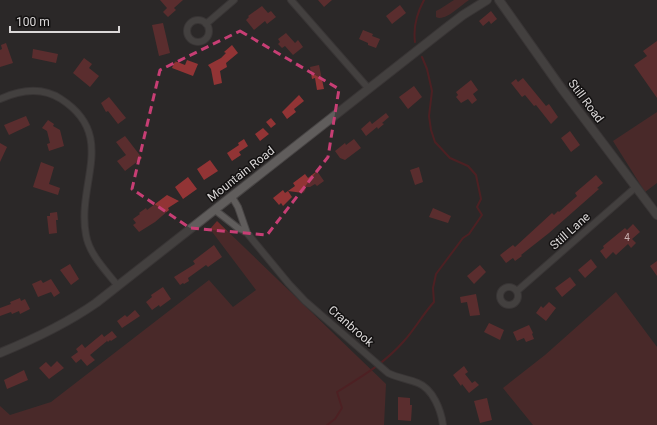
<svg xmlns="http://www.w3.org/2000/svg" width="657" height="425" font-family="Roboto,sans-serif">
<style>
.green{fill:#6d2b2b}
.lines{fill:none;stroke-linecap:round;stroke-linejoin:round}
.stream{stroke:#75181e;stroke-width:2}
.building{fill:#923435}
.street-casing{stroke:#484545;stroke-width:8}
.secondary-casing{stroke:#484545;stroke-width:10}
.street{stroke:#605d5c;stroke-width:6}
.secondary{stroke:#605d5c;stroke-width:8}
.marked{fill:none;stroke:#c73e74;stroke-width:3;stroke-dasharray:8 5;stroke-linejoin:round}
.labels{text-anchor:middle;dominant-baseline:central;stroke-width:3;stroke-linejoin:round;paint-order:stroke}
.number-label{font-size:10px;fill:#c9afaf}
.street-label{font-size:12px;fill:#dbd8d8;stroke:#131111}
</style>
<rect width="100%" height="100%" fill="#2b2828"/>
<path class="green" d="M454,0h15c-8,5 -24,22 -33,17v-6l4,-2z
M657,112v71l-12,9 -32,-51z
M217,221l169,163 -2,41h-384v-19l10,9 41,-13 158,-122 24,27 23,-17 -46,-61z
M616,292l41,55v78h-124l-30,-37 42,-33z"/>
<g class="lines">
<path class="stream" d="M415,42c-2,-15 2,-29 9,-42
M327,425l8,-6 7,-11 -5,-16c24,-15 48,-29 67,-51 11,-12 19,-27 30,-39l-1,-14 3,-14 27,-36 6,-4 13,-19 -5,-8 4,-8 -5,-24 -8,-9 -18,-8 -15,-16 -4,-12 -2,-14 3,-25 -5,-22 -5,-12"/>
</g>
<path class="building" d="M160,0h23l-9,8 2,2 -8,7 -5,-5 4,-4z
M318,0h14l-8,7z
M400,5l6,8 -14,11 -6,-8z
M262,6l6,7 3,-2 5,6 -9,7 -2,-3 -11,9 -8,-10 3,-3 -1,-1z
M491,11l6,8 -6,5 -2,-3 -6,5 -4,-5z
M163,23l7,30 -11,3 -7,-31z
M363,30l10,4 -1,2 8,3 -4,9 -8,-3v-2l-9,-4z
M286,33l9,10 3,-3 5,7 -10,8 -8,-9 -3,2 -4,-4 2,-2 -2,-3z
M657,41v57l-23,-33 13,-9 -4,-5z
M6,43l7,20 -13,4v-17l2,-1 -1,-4z
M232,45l6,8 -12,10 1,4 -7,4 2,12 -8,2 -3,-16 -3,-4 13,-7 5,-5 -2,-1z
M33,49l25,5 -2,9 -24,-5z
M84,58l8,6 -3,4 10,8 -9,11 -17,-14z
M187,60l11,4 -5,12 -21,-8 3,-7 10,4z
M319,65l5,24 -7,1 -2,-12 -3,1 -2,-12z
M523,78l23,28 3,-2 9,13 -7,7 -15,-19 -2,1 -9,-11 -3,2 -11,-14 5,-4 2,3z
M471,80l7,10 -5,4 4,6 -5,4 -4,-5 -7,4 -5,-6 2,-2 -2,-3z
M414,86l8,11 -14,12 -9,-12z
M299,95l5,6 -10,8 2,3 -9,7 -5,-7z
M109,97l17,21 -8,6 -10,-13 -2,1 -5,-9z
M386,113l3,4 -7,6 2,1 -6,5 -1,-2 -11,9 -5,-7 9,-8 2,3z
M26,116l4,9 -21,10 -5,-10z
M271,118l5,6 -5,4 -5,-6z
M48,120l6,4 -1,2 7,4 4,16 -15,5 -2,-7 3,-1 -3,-12 -5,-3z
M263,128l6,6 -9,7 -5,-7z
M570,131l10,14 -9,7 -10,-14z
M125,136l17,22 -17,13 -8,-10 9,-6 -10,-13z
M244,139l4,7 -9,6 2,3 -9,6 -5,-8 12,-8 -1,-2z
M354,139l7,9 -16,12 -5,-2 -5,-7 10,-8 1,2z
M0,143l7,4 -7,15z
M210,160l8,11 -14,9 -7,-11z
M41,162l13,5 -5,17 11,4 -2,7 -25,-8z
M419,167l4,15 -8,3 -5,-15z
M317,171l7,10 -7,5 -2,-2 -5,3h-4l-1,4 -2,2 -15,-2 7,-5 -2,-3 12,-9 3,4z
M596,175l7,8 -6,5 2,1 -50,44 -28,22 1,1 -7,5 -2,-3 -7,5 -6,-8 13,-10 2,2 37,-34 2,2 4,-4 1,1 18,-16 -2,-3z
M188,177l9,12 -14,10 -8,-12z
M283,190l2,3 3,-2 4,6 -9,9 -2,-3 -2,2 -6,-7z
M167,195l12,6 -11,7 1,2 -14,12 -16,10 -6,-7 3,-2 -3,-4 7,-5 -1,-1 7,-5 1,2z
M433,208l18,8 -3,7 -19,-6z
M57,212l1,8h-2l1,13 -8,1 -2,-18h3v-3z
M633,224l7,8 -8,7 4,4 -5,5 -3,-4 -12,11 -3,-3 -7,7 -6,-8 4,-3 -1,-2 22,-18 2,2z
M214,245l8,12 -14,10 -2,-2 -18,13 1,3 -5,3 -1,-1 -3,2 -6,-8 21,-13 -2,-3z
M591,259l6,8 -12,11 -7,-8z
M657,261v15l-7,-10z
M70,264l9,15 -8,6 -11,-15z
M480,265l6,7 -12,12 -7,-8z
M570,277l6,8 -14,12 -7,-9z
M51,279l9,14 -6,4 -3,-5 -13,5 -6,-13 9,-4 2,3z
M163,287l8,12 -11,8 -1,-2 -7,5 -6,-8 6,-5 -1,-2z
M476,294l4,21 -10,1 -3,-14 -6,1 -1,-6z
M20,298l1,3 4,-2 5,10 -10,5 -1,-3 -7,3 -1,-2 -11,4v-8l11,-4 -1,-2z
M549,302l7,6 -10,13 -10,-8 5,-7 2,2z
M135,310l5,6 -18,12 -5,-7 8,-6 2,2z
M489,323l15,7 -4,10 -16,-8z
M529,325l4,8 -1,1 2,5 -8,3 -2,-4 -7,3 -4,-9z
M112,331l5,6 -6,4 -1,-1 -2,2 -4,-5z
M102,334l5,7 -17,14 5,5 -8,6 -6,-7 -5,4 -5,-6 7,-5 -2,-3 6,-5 3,4z
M57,361l7,7 -15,11 -10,-11 7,-6 5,5z
M464,366l4,6 -3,2 7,9 3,-2 4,4 -10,8 -7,-9 -1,2 -8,-11z
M24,370l4,10 -21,9 -3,-9z
M398,397l12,1v7h2l-1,16 -13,-1z
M487,398l5,22 -12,3 -6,-22z"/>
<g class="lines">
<g class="street-casing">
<path id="street" d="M291,0l78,89
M187 31a11 11 0 1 1 22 0a11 11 0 1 1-22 0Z
M206,24l28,-24
M0,99c20,-9 41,-13 61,0 57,37 15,84 25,136 3,19 21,37 32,51
M232,197l6,10 9,26 42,51 16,17 83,72c10,5 21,6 30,10 15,6 23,27 25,42
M215,210l23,18 9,5
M500 296a9 9 0 1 1 18 0a9 9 0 1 1-18 0Z
M517,291l119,-104"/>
</g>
<g class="secondary-casing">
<path id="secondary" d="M499,0l63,89 95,126
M0,353c34,-14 66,-29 96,-50l350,-275 17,-13 24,-15"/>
</g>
<use href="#street" class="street"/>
<use href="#secondary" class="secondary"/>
</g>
<path d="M0 0H657V425H0ZM240,31l99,58 -11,68 -61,78 -77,-7 -58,-39 28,-119z" fill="#2b2828" fill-opacity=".55" fill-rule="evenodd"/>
<path class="marked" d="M240,31l99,58 -11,68 -61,78 -77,-7 -58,-39 28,-119z"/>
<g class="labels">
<g class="number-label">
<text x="627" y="237">4</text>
</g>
<g class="street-label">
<text transform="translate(586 101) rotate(53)">Still Road</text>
<text transform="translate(241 174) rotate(-38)">Mountain Road</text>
<text transform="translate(570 231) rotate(-42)">Still Lane</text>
<text transform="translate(351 326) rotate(41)">Cranbrook</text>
</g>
</g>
<path d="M10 26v6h109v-6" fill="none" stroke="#dbd8d8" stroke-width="2"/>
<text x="16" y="26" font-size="12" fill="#dbd8d8" stroke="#131111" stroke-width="3" paint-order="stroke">100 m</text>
</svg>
